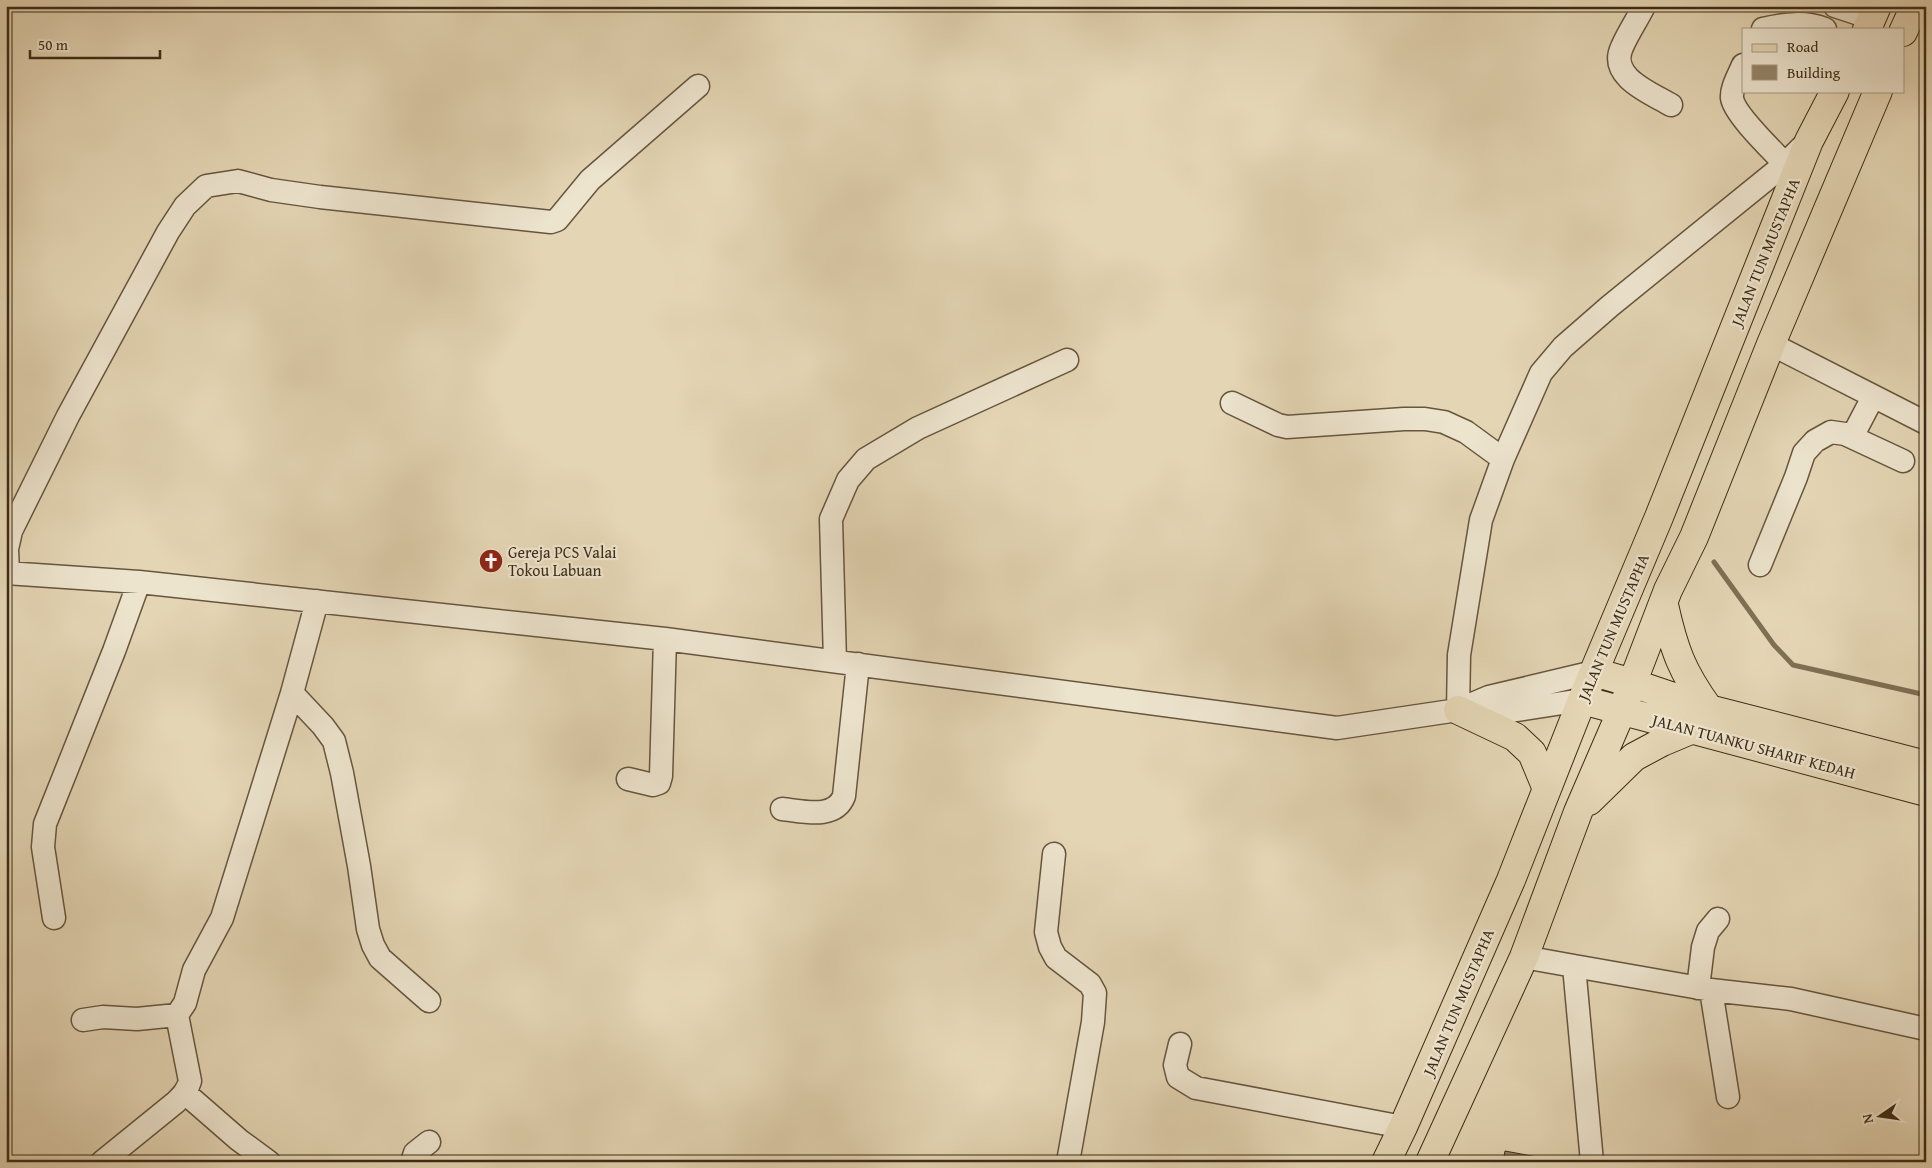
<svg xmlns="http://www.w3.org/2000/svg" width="1932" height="1168" font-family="'Gentium Book Plus',serif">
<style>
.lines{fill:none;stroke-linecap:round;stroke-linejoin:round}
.stream{stroke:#7f6f54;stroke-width:5}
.building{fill:#938468;stroke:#3c2c16}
.minor-casing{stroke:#66563e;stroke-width:25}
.major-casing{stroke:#3c2c16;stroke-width:30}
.minor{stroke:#ede4ce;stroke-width:22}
.major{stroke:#e4d5b4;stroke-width:28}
.labels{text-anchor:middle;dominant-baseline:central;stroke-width:4.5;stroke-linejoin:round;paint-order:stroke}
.street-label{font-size:16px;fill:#3c2c16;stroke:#ede4ce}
.poi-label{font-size:16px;fill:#3c2c16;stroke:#ede4ce;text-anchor:start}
</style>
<rect width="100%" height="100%" fill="#e4d5b4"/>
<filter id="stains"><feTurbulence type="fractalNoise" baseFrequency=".004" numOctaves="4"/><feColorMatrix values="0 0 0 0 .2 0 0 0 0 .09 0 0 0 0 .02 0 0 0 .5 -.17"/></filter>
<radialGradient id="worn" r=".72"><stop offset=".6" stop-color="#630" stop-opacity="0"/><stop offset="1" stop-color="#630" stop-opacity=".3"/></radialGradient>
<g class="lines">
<path class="stream" d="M1714,562l60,83 19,20 133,30"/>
</g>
<path class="building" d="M1505,1151l59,11h-61z"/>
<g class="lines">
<g class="minor-casing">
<path id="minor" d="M1644,6c-7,14 -16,27 -22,41 -14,30 29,46 49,58
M1835,6l36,12
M1763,29c21,-5 42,-8 62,0
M1743,65c-4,10 -12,23 -11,33 2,16 41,53 53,66
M1771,344l155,79
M1232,403l46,22 9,2 117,-8h21l19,3 22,10 37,27
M1852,437l21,-40
M1760,565l36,-88 8,-24 11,-12 16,-9 14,2 58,27
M6,573l133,9 526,57 672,89 121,-18 31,-13 105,-25
M8,573l-1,-24 4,-18 57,-115 100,-184 17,-26 21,-20 32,-5 33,9 49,7 231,25 6,-2 33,-40 108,-94
M835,661l-4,-142 17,-39 18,-21 52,-31 149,-68
M292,693l31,33 11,15 8,32 17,93 9,63 5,16 7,13 49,43
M1458,710l1,-55 22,-135 22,-61 38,-86 22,-26 47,-41 175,-142 22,-22
M1467,711l24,3 91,-14
M628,779l25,6 6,-2 2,-7 4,-137
M782,809c21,2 53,11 62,-13l14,-132
M1054,854l-8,78 4,15 6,11 34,26 5,9 -2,29 -25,140
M54,918l-11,-71 2,-23 69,-173 25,-69
M1524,957l50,9 18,196
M1574,966l137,24 80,9 135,30
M1698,988l5,-41 5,-16 10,-12
M1711,990l17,107
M83,1020l20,-3 34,2 40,-4
M1180,1044l-5,21 3,12 18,11 207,39
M185,1093l54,47 30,22
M102,1162l74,-60c7,-7 11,-11 14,-21l-13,-66 8,-12 9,-33 28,-52 70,-225 25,-92
M412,1162l3,-9 14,-11"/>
</g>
<g class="major-casing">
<path id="major" d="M1867,29l10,-23
M1903,32l12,-26
M1664,605c10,45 18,67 45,104
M1594,672l38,11 77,26 217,56
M1582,700l344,92
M1458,710l57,27 17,16 15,36
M1589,801l45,-44 28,-15 31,-13
M1386,1162l17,-35 108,-247 71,-180 77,-183 150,-376 26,-50
M1430,1162l94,-205 54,-145 44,-102 46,-120 26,-53 77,-193 107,-253"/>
</g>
<use href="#minor" class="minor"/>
<use href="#major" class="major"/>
</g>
<defs>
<g id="church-disc" transform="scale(1.25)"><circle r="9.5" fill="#8f2418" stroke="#ede4ce"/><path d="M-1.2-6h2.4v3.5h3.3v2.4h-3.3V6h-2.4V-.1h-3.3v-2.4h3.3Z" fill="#fff"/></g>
</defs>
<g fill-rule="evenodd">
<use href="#church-disc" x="491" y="561"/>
</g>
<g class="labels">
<g class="street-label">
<text transform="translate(1765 252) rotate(-68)">JALAN TUN MUSTAPHA</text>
<text transform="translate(1613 627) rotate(-67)">JALAN TUN MUSTAPHA</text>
<text transform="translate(1754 746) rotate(15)">JALAN TUANKU SHARIF KEDAH</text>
<text transform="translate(1458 1002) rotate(-67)">JALAN TUN MUSTAPHA</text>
</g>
<g class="poi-label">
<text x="508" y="552">Gereja PCS Valai<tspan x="508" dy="18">Tokou Labuan</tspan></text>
</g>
</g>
<rect width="1932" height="1168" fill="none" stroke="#e4d5b4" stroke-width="25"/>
<rect x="8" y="8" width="1917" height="1153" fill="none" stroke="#3c2c16" stroke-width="2.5"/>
<rect x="12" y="12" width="1907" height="1143" fill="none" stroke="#3c2c16"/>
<rect x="1742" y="28" width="162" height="65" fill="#ede4ce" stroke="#a69a84"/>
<rect x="1752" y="44" width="25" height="8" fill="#e4d5b4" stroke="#a69a84"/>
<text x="1787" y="52" font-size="15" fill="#3c2c16">Road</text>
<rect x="1752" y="65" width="25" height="15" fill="#938468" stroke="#a69a84"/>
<text x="1787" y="78" font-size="15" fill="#3c2c16">Building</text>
<g transform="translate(1880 1116) rotate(257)" stroke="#ede4ce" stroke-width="4" paint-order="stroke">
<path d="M0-4L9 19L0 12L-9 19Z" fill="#3c2c16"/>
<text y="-8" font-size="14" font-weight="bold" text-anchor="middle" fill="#3c2c16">N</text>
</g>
<path d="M30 50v8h130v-8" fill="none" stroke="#3c2c16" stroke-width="2.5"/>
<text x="38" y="50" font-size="15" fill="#3c2c16" stroke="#ede4ce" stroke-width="4" paint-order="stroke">50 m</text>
<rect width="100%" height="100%" filter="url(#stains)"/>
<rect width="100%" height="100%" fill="url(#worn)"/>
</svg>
